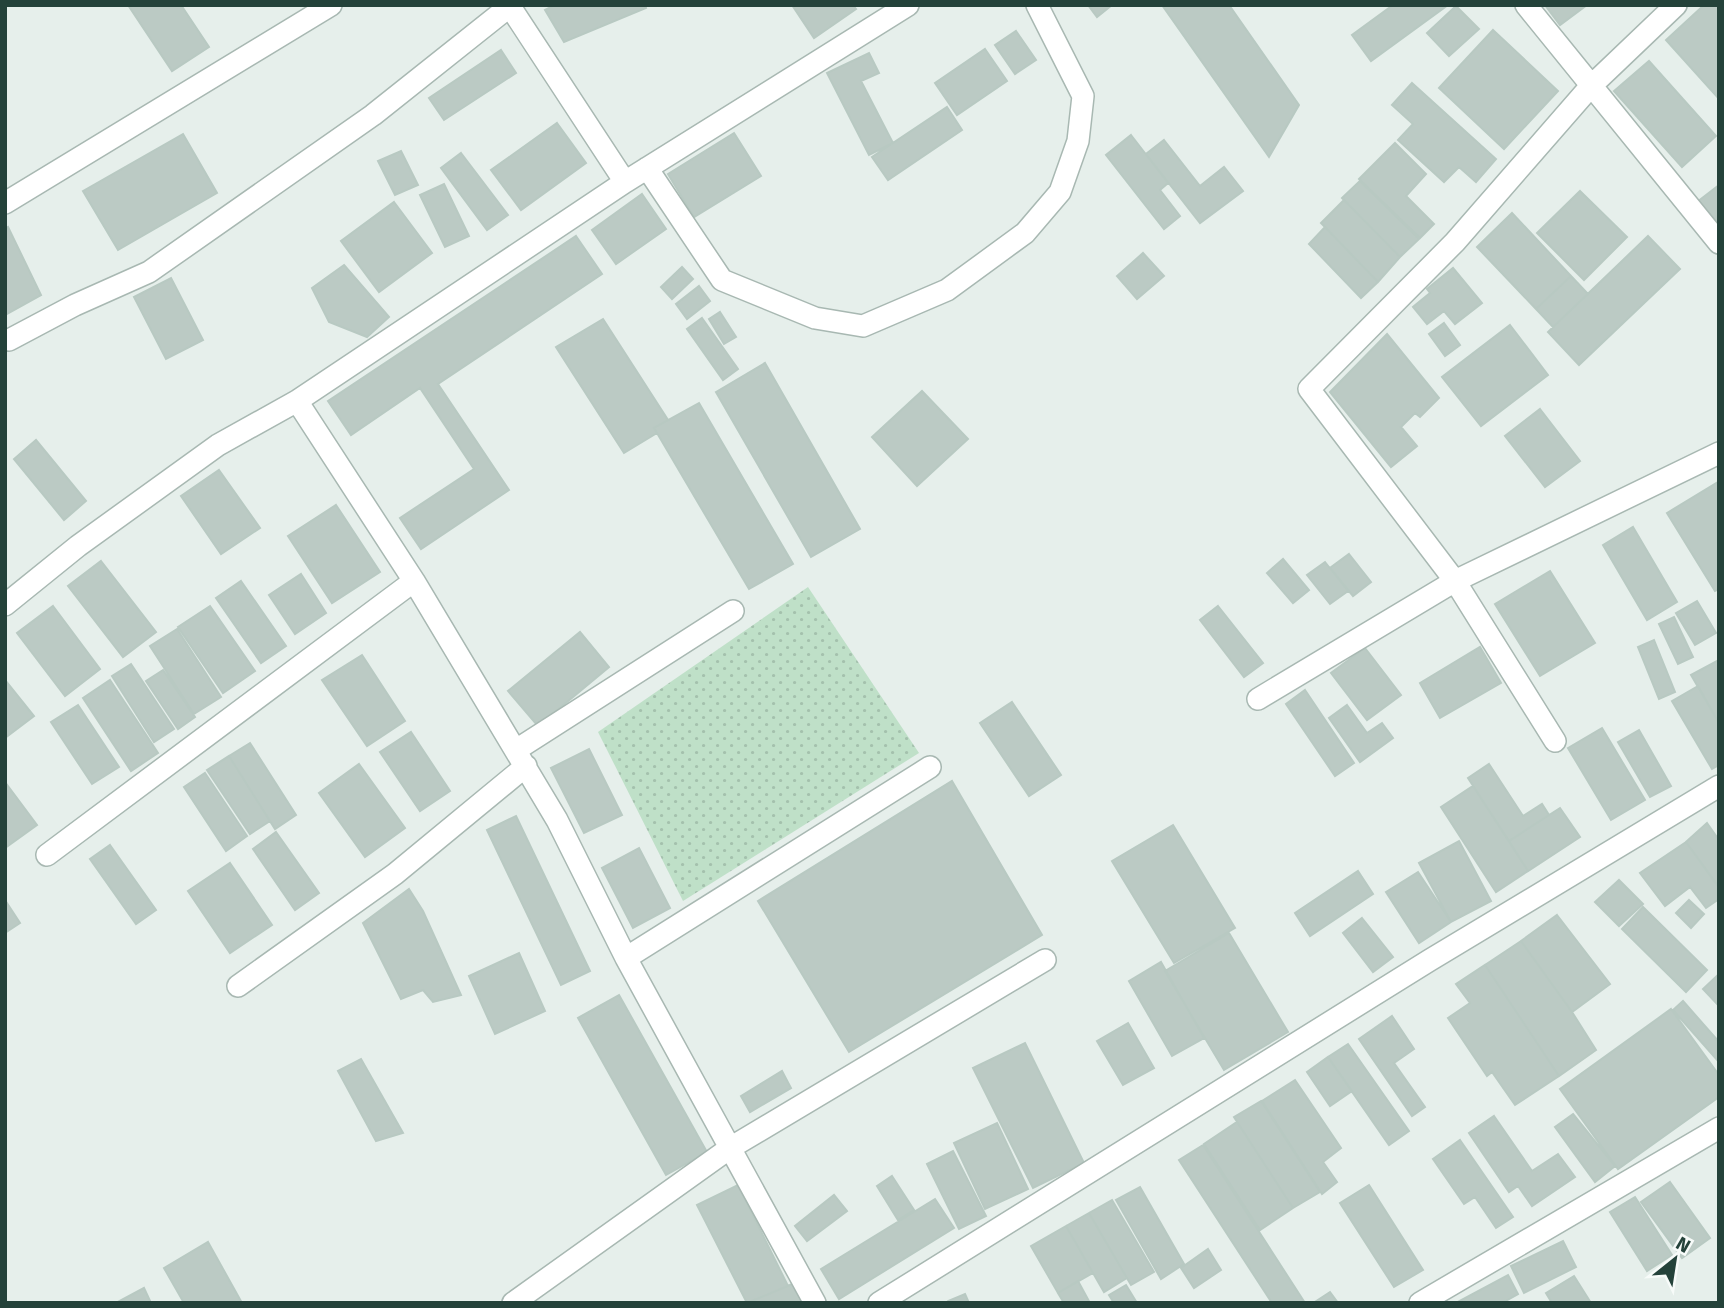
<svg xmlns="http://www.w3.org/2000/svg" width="1724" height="1308" font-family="'Fira Sans',sans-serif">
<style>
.grass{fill:url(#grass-dots)}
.building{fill:#bbcac4;stroke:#b8c9c2;stroke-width:2}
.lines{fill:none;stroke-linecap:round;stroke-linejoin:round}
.minor-casing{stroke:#a8b8b2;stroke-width:24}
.minor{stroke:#fff;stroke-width:21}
</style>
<defs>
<pattern id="grass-dots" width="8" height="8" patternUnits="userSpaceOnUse" patternTransform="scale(1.75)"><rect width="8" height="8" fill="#bfe0c8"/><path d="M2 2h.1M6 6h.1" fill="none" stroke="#a4c1ad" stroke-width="1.8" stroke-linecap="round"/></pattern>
</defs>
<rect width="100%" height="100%" fill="#e6efeb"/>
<path class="grass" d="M808,587l111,166 -236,148 -85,-169z"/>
<path class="building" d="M128,5h53l28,42 -37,24z
M555,5h90l1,3 -82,34 -19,-32z
M792,5h61l3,4 -42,29z
M1088,5h24l-15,12z
M1162,5h67l70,100 -30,52z
M1393,5h55l-77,56 -19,-26z
M1545,5h42l-27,20z
M1704,5h15v94l-53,-59z
M1456,6l23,23 -30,27 -22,-23z
M1493,30l65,61 -54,58 -65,-61z
M1016,31l20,29 -21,14 -20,-29z
M985,49l22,32 -50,34 -22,-32z
M501,50l15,23 -72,47 -15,-22z
M869,53l10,20 -18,8 32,62 -24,12 -42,-82z
M1649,61l67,75 -34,31 -68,-76z
M1412,83l84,76 -20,23 -17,-15 -15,15 -46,-42 15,-16 -21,-19z
M947,107l15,23 -74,50 -16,-23z
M557,123l29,40 -65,47 -30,-40z
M734,133l27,43 -67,41 -26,-43z
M183,134l34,59 -99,57 -35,-59z
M1131,135l37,48 -8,7 20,26 -16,13 -58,-74z
M1164,140l36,46 24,-19 19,24 -43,32 -54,-69z
M1395,143l31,31 -20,22 28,28 -14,14 -61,-59z
M401,151l17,34 -23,10 -17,-34z
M461,153l47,62 -21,15 -46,-62z
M1360,181l59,58 -19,18 -58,-59z
M444,184l25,52 -24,11 -25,-52z
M1719,185v54l-27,-33z
M1580,191l47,46 -43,43 -47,-47z
M642,194l24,35 -50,35 -24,-34z
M1344,200l56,57 -22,25 -57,-59z
M394,202l38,51 -53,39 -38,-51z
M1512,213l59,63 -35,33 -59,-62z
M8,227l33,68 -36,20v-86z
M1325,227l53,55 -17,16 -52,-54z
M576,236l26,38 -164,110 71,106 -88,59 -21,-31 74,-49 -54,-81 -69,47 -23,-34z
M1648,236l32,33 -101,96 -31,-33z
M1143,253l21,23 -27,23 -20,-23z
M344,265l45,52 -22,20 -38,-15 -17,-34z
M682,267l11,12 -21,20 -11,-12z
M1453,268l29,35 -27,21 -11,-13 -17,13 -14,-17 17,-14 -3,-4z
M1571,276l17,18 -35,33 -17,-18z
M171,278l32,62 -37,19 -32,-62z
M699,286l11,15 -23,18 -11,-15z
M720,312l16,25 -12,7 -15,-25z
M702,318l36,51 -15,11 -36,-51z
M603,319l65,101 -14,8 3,5 -33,20 -68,-106z
M1444,323l16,22 -15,11 -16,-22z
M1510,325l38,50 -67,51 -39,-49z
M1387,334l52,64 -19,19 -5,-4 -14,14 16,19 -26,21 -61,-75z
M765,363l95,166 -49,28 -95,-165z
M922,391l46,48 -51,47 -45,-49z
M699,403l94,161 -44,25 -95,-161z
M1540,409l40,52 -35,26 -40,-51z
M36,440l50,61 -22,19 -50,-61z
M219,470l41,58 -39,26 -40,-58z
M1718,482l1,107 -4,2 -48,-78z
M336,505l44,67 -48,31 -44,-67z
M1633,527l44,75 -30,18 -44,-75z
M1349,554l22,28 -18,14 -23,-28z
M1283,559l26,31 -16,13 -26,-30z
M101,561l55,71 -33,25 -55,-71z
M1325,562l23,29 -18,13 -23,-29z
M1550,571l45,72 -55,33 -45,-72z
M301,574l25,39 -31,21 -26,-39z
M241,581l45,65 -25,17 -45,-65z
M1697,601l19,32 -21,12 -19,-32z
M53,606l47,63 -35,27 -48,-63z
M210,606l45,65 -32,22 -45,-66z
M1218,606l45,57 -19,14 -44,-57z
M1674,617l19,40 -15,7 -19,-40z
M177,629l44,68 -27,17 -44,-68z
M580,632l29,35 -71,59 -30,-35z
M1654,640l21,52 -16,7 -21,-52z
M1480,647l21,36 -61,35 -20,-35z
M1365,648l36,47 -34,25 -36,-47z
M362,655l43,66 -38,25 -45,-66z
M1719,660v63l-28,-48z
M131,664l43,65 -20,13 -42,-66z
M163,670l32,47 -17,12 -32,-48z
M5,680l29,36 -29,22z
M110,680l48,73 -27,18 -48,-73z
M1698,686l21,37v42l-7,4 -40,-68z
M1305,690l49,73 -19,13 -49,-72z
M1012,702l49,73 -32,21 -49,-73z
M78,705l41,62 -27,17 -41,-62z
M1347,705l20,28 15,-10 11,15 -33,24 -31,-44z
M1602,728l43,72 -34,20 -43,-72z
M1639,730l32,56 -21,11 -32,-55z
M411,732l39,59 -30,20 -40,-59z
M250,743l46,72 -21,14 -46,-73z
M589,749l33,66 -38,18 -33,-65z
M229,756l41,65 -20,13 -43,-64z
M359,764l46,64 -40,29 -46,-64z
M1489,764l34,52 19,-12 7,11 -40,26 -41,-63z
M205,773l42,63 -21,15 -42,-64z
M952,781l90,154 -193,117 -91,-151z
M5,782l32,43 -32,23z
M1473,786l55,85 -32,21 -55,-85z
M1560,808l20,29 -52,34 -19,-30z
M516,816l74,155 -29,14 -74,-155z
M1707,823l12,17v48l-33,-46z
M1173,825l62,103 -61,35 -62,-102z
M276,832l43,61 -24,17 -42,-61z
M1459,841l32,60 -40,21 -32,-59z
M1686,842l33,45v12l-13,9 -16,-21 -25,19 -25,-33z
M110,845l46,65 -20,14 -46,-65z
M639,848l31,60 -37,20 -31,-60z
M230,863l42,62 -42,28 -42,-62z
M1358,871l15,23 -63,42 -15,-23z
M1418,872l33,50 -32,21 -33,-51z
M1619,880l24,24 -24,22 -24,-24z
M409,889l14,22 38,84 -28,7 -10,-12 -22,9 -38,-76z
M5,900l15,23 -15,10z
M1689,900l15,14 -13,14 -15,-15z
M1643,907l64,63 -21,22 -64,-63z
M1557,915l53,69 -38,28 -51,-71z
M1362,918l31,39 -20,15 -30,-39z
M1229,933l59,99 -64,38 -59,-99z
M1521,941l51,71 24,38 -37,26 -74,-111z
M519,953l26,58 -50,23 -26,-58z
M1161,962l43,76 -32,18 -43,-75z
M1485,965l74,111 -44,29 -23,-33 -5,4 -39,-58 22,-15 -14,-19z
M1718,975l1,1v30l-16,-17z
M619,995l88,157 -41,23 -88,-157z
M1683,1001l36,41v20l-46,-52z
M1671,1009l48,66v22l-101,72 -58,-80z
M1392,1016l22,33 -20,14 31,44 -13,9 -53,-77z
M1128,1023l26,45 -31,17 -26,-44z
M1025,1043l59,120 -51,25 -60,-120z
M1348,1044l61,87 -20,14 -61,-88z
M1328,1057l24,34 -22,15 -23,-34z
M361,1059l42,74 -27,8 -38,-70z
M782,1071l9,17 -41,24 -9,-16z
M1295,1080l46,68 -18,14 14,20 -15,12 -60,-93z
M1261,1101l59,91 -27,16 -59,-91z
M1573,1114l42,52 -20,16 -40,-55z
M1494,1116l38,55 26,-17 17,23 -43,29 -14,-20 -9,6 -40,-59z
M1237,1122l56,86 -33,22 -56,-86z
M997,1123l31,66 -43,20 -31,-66z
M1460,1140l53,77 -17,11 -21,-31 -11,7 -31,-45z
M1203,1145l102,158h-33l-93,-143z
M953,1151l33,65 -27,13 -32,-65z
M892,1176l22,34 -16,10 -21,-34z
M1670,1182l40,56 -28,20 -41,-56z
M738,1185l50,101 -41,17 -50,-98z
M1369,1185l54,85 -29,17 -54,-84z
M1140,1187l44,77 -23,15 -45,-79z
M834,1195l13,16 -40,30 -12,-15z
M1635,1197l37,58 -25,16 -37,-59z
M935,1199l19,29 -115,71 -18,-30z
M1112,1200l42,72 -23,13 -42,-72z
M1089,1213l38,65 -23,14 -38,-66z
M1066,1226l27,47 -35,20 -27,-47z
M1563,1241l13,26 -52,26 -13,-27z
M208,1242l34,61h-58l-20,-35z
M1208,1249l13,21 -27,18 -13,-20z
M1508,1275l10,19 -16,9h-46z
M1574,1276l17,27h-39l-6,-10z
M1078,1281l12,22h-26l-6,-10z
M794,1283l9,20h-56l41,-17z
M1126,1285l11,18h-23l-5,-8z
M144,1288l7,15h-35z
M1330,1292l8,11 -23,-1z
M965,1294l4,9h-23l2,-2z"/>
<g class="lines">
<g class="minor-casing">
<path id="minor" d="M509,5l116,177
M1526,5l193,238
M647,168l75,112 93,38 48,8 84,-36 78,-57 35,-41 18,-51 5,-45 -46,-91
M5,203l326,-198
M9,340l66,-35 74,-33 224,-157 137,-109
M297,401l117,180 143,239 69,138 189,345
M5,605l73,-59 140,-101 79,-44 328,-219 283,-177
M1258,699l197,-118 264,-128
M1555,741l-100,-160 -146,-192 146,-147 135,-155 86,-82
M516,750l217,-139
M47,855l367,-274
M626,958l304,-191
M238,986l157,-112 131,-108
M513,1303l217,-155 315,-188
M879,1303l551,-343 289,-174
M1420,1303l299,-175"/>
</g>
<use href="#minor" class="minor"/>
</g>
<rect width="1724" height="1308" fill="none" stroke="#24423a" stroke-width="14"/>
<g transform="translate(1675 1259) rotate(30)" stroke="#f7fbf9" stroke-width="5" paint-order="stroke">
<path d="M0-5L12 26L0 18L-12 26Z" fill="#24423a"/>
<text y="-10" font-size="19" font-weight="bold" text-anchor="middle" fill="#24423a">N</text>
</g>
</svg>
